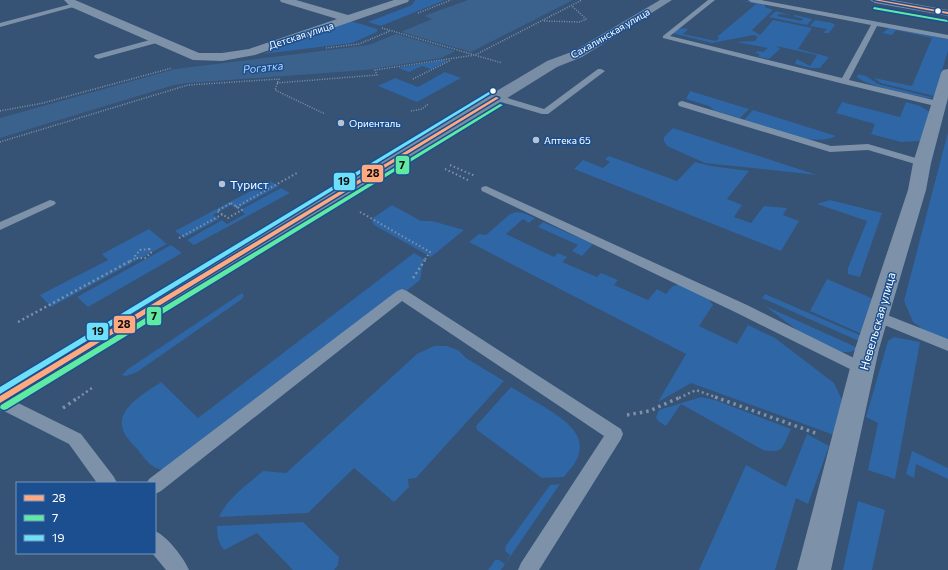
<svg xmlns="http://www.w3.org/2000/svg" width="948" height="570" font-family="Commissioner,sans-serif">
<style>
.green{fill:#2f66a5}
.water{fill:#3b618d}
.pier{fill:#365274}
.lines{fill:none;stroke-linecap:round;stroke-linejoin:round}
.path-far3{stroke:#7d92a8;stroke-width:1.5;stroke-dasharray:1 1.5;stroke-linecap:butt}
.path-far2{stroke:#7d92a8;stroke-width:2;stroke-dasharray:1.5 2.5;stroke-linecap:butt}
.path-far1{stroke:#7d92a8;stroke-width:2.5;stroke-dasharray:2 3;stroke-linecap:butt}
.path{stroke:#7d92a8;stroke-width:3.5;stroke-dasharray:2.5 4;stroke-linecap:butt}
.service{fill:#7d92a8;fill-rule:evenodd}
.minor{fill:#7d92a8;fill-rule:evenodd}
.secondary{fill:#798da4;fill-rule:evenodd}
.primary{fill:#7d8ea7;fill-rule:evenodd}
.bus-1-casing{stroke:#1b4f8f;stroke-width:3}
.bus-2-casing{stroke:#1b4f8f;stroke-width:3}
.bus-3-casing{stroke:#1b4f8f;stroke-width:3}
.bus-1{fill:#ffa980;fill-rule:evenodd}
.bus-2{fill:#60e9a3;fill-rule:evenodd}
.bus-3{fill:#6ddff8;fill-rule:evenodd}
.bus-dot{fill:#fff;stroke:#1b4f8f;stroke-width:1.5}
.poi-dot{fill:#b9c2ce;stroke:#1b4f8f;stroke-width:1.5}
.labels{text-anchor:middle;dominant-baseline:central;stroke-width:3;stroke-linejoin:round;paint-order:stroke}
.far-street-label{font-size:10px;fill:#fff;stroke:#1b4f8f}
.far-poi-label{font-size:10px;fill:#fff;stroke:#1b4f8f;text-anchor:start}
.far-water-label{font-size:11px;font-style:italic;fill:#b5d3f5;stroke:#1b4f8f}
.poi-label{font-size:12px;fill:#fff;stroke:#1b4f8f;text-anchor:start}
.street-label{font-size:12px;fill:#fff;stroke:#1b4f8f}
.line-badge{stroke:#1b4f8f;stroke-width:1.5}
.pale-badge-label{font-size:11px;text-anchor:middle;font-weight:bold;fill:#111}
</style>
<rect width="100%" height="100%" fill="#365274"/>
<path class="green" d="M415,0h30l-64,26 -13,-4 44,-17z
M739,0l26,4v3l8,3 -21,20 8,5 13,-15 39,8 -14,21 31,8 -9,11h-9l-16,-4 2,-5 13,7 7,-11 -41,-9 4,3 -11,10 -10,-2v-3l-4,-1 3,-2 5,1 5,-4 -32,-6 19,-1 3,-4 -4,-2 -42,8 -40,-10c6,-4 9,-6 16,-4l-5,5 33,7 3,-3 -2,-1 39,-33z
M776,11l14,4 -11,-1 -2,2 24,5 2,-2 -10,-3 2,-1 17,4 -5,6 -38,-8z
M815,20l17,3 3,2 -6,8h-6l4,-4 -17,-3z
M351,21l26,8v3l-25,11 -89,11z
M889,28l59,11v12l-14,45 -53,-13 -7,-5 38,8 20,-48 -36,-8 -4,5 -10,-2z
M444,60l3,1 -16,8 -9,-3 -13,6 -11,-4z
M445,72l16,6 -44,24 -39,-16 17,-8 23,9z
M858,74l8,2 12,8 56,14c-11,1 -71,-13 -77,-21z
M690,91l59,18 -9,9 -25,-7 -6,-5 -23,-7z
M842,102l58,15 6,-15 14,4 10,6 -9,29 -20,1 -30,-8 4,-10 -39,-11z
M753,110l83,26c-23,12 -69,-9 -92,-16z
M673,128l144,47 -112,-12 -38,-17 -3,-5v-4z
M948,132v207l-24,-9 -11,-8 -9,-21z
M609,156l68,25 18,-19 16,4 38,5 -22,28 15,6 -8,12 17,6 13,-17 23,2 -4,7 16,6 -18,30 -207,-82 9,-9 20,8 7,-6 -5,-3z
M270,181l9,5 -42,23 -6,-4 -18,10 6,4 -35,19 -9,-7z
M281,188l9,5 -96,52 -7,-5 35,-20 5,4 18,-10 -5,-4z
M830,200l52,13 -22,64 -12,-3v-6l19,-47 -50,-17z
M392,205l29,16h11l32,9 -33,27 -57,-32 -2,-4 1,-3z
M516,212l7,1 12,5 -6,5 -6,-4 -17,15 48,23 4,-4 9,4 -5,5 35,15 4,-4 17,7 -4,5 34,15 9,-11 9,5c5,-6 7,-10 14,-9l28,13 5,7 -14,21 38,18 11,-19 27,13 59,45 8,17 -8,35 -143,-52 -33,19 28,-48 -217,-112 10,-8 7,1 24,-21z
M543,222l50,22 -11,12 -10,-5 6,-6 -40,-18z
M149,229l18,15 -116,63 -11,-12 68,-35 -6,-6z
M171,245l11,8 -94,54 -11,-10z
M414,253l10,6 -4,21 -220,178 -36,12c-13,-1 -19,-11 -26,-20 -5,-6 -12,-12 -15,-20 -8,-22 24,-38 38,-48l37,36z
M827,279l49,21 -14,34 -52,-23z
M242,293l2,3 -2,3 -105,73 -11,4 -4,-1 6,-6z
M765,294l97,42 -1,6 -99,-44z
M765,306l93,42v1l-8,3h-9l-40,-19z
M894,337l26,5 -25,137 -27,-9 10,-47 -12,-6 22,-76z
M434,346h13l11,4 8,8 38,23 -88,97 -8,1 1,8 -15,15 -40,-34 -46,45 -89,4c9,-20 28,-32 44,-46l23,2 131,-119z
M511,387c11,6 21,13 32,19 18,12 46,27 34,53 -3,7 -9,12 -13,18l-22,1 -65,-48 -1,-4z
M701,397l14,3 76,29c-9,18 -6,25 -28,21l-82,-46 -15,22 -8,-5 -2,-4 3,-7z
M807,434l22,12 -21,58 -12,-6 -21,72h-76l47,-105 40,22z
M912,451l36,17v11l-32,-15 -2,14 -8,-4z
M560,484l-59,86h-13l7,-10h4l6,4 5,-9 -4,-3 -1,-5 45,-62z
M858,501l27,9 -13,60h-29z
M303,522l36,35 -1,8 -4,5h-41l-36,-37 -33,17c-6,-7 -7,-15 -7,-24z"/>
<path class="water" d="M468,0h105l-102,52 -11,-3 -19,9 -75,12 -178,13 -14,2 -174,53v-20l175,-49 194,-24 63,-26 -8,-3z"/>
<path class="pier" d="M398,31l62,18 6,1 -8,2 -65,-19z"/>
<g class="lines">
<path class="path-far3" d="M418,13l33,-13
M544,21l36,1 6,-3 -14,-13
M382,28l120,35
M326,48l33,-4 31,-13
M413,79l38,-19
M277,83l100,-8 -2,-5 100,-15 107,-55
M0,111l43,-8 129,-35
M411,111l11,-2 6,-5
M0,142l188,-57 91,-6 -4,11 50,24"/>
<path class="path-far2" d="M450,165l25,11
M445,169l25,12
M231,203l11,7 -14,8 -11,-7z
M236,207l61,-34
M360,212l70,40 -6,9
M179,238l44,-24
M149,249l2,1v3l-6,5h-9l-1,-2 5,-6z
M130,261l6,-3"/>
<path class="path-far1" d="M413,278l12,-18
M18,322l114,-62
M78,398l14,-10
M679,398l17,-8 22,8"/>
<path class="path" d="M715,397l103,37
M63,408l16,-11
M627,415l22,-4 32,-14"/>
<path class="service" d="M708,0h7l-45,36 172,42 29,-53 -120,-23 -3,-2h13l187,35v4l-71,-13 -28,54 93,22 1,2 -4,3 -95,-23 -181,-46v-2z
M75,3l3,2 -1,1 -77,21v-4z
M157,38h3v4l-62,17 -4,-2 1,-2z
M598,69h3l4,2 -57,43h-6l-48,-14 -1,-2 4,-3 47,14z
M682,101l149,45 37,-2 58,17 1,2 -5,3 -54,-16 -38,2 -151,-46 -1,-2 1,-2z
M486,186l261,119 121,60 3,4 -3,4 -5,2 -5,-2 -121,-60 -255,-122 -1,-2 1,-2z
M50,200l4,1 2,2 -2,2 -54,25v-8z
M402,289l5,2 214,138 2,5 -2,5 -82,131h-21l3,-7 83,-127 -202,-135 -241,190 -6,3v-11h-8l2,-4 248,-188z
M877,311l71,28v12l-76,-31 -2,-4 2,-4z
M0,394l81,40 33,43 3,6h-20l-28,-39 -69,-35z
M155,531c12,5 29,27 34,39h-23l-14,-17h3z"/>
<path class="minor" d="M64,0h11l124,53h23l27,-4 88,-30 -56,-17 -1,-2h16l52,15 46,-15h15l-1,2 -153,53 -33,6 -29,-1 -122,-53z
M948,69v29l-17,65 -5,27 -47,159 -48,221h-34l58,-221 53,-159 5,-27 28,-90 2,-3z"/>
<path class="secondary" d="M660,0h12l-90,57 -25,10 -548,341 -9,3v-25l547,-325 27,-10z"/>
<path class="primary" d="M870,0h23l55,10v6l-73,-13z"/>
<g class="bus-1-casing">
<path id="bus-1" d="M874,0h6l68,12v2z
M496,97l3,1 -499,305v-7z"/>
</g>
<g class="bus-2-casing">
<path id="bus-2" d="M874,7l73,13 1,2 -75,-13z
M500,104l3,1 -496,304 -3,1 -3,-1 -1,-2 1,-2z"/>
</g>
<g class="bus-3-casing">
<path id="bus-3" d="M492,90l3,1 -495,303v-7z"/>
</g>
<use href="#bus-1" class="bus-1"/>
<use href="#bus-2" class="bus-2"/>
<use href="#bus-3" class="bus-3"/>
</g>
<g class="bus-dot">
<circle cx="938" cy="11" r="3.5"/>
<circle cx="493" cy="91" r="3.5"/>
</g>
<g class="poi-dot">
<circle cx="341" cy="123" r="4"/>
<circle cx="536" cy="140" r="4"/>
<circle cx="222" cy="184" r="4"/>
</g>
<g class="labels">
<g class="far-street-label">
<text transform="translate(610 33) rotate(-30)">Сахалинская улица</text>
<text transform="translate(301 35) rotate(-18)">Детская улица</text>
</g>
<g class="far-poi-label">
<text x="349" y="123">Ориенталь</text>
<text x="544" y="140">Аптека 65</text>
</g>
<g class="far-water-label">
<text transform="translate(263 67) rotate(-6)">Рогатка</text>
</g>
<g class="poi-label">
<text x="230" y="184">Турист</text>
</g>
<g class="street-label">
<text transform="translate(877 321) rotate(-74)">Невельская улица</text>
</g>
</g>
<g class="line-badge">
<rect x="395" y="155" width="15" height="20" rx="4" fill="#60e9a3"/>
<rect x="361" y="164" width="23" height="19" rx="4" fill="#ffa980"/>
<rect x="333" y="172" width="23" height="19" rx="4" fill="#6ddff8"/>
<rect x="146" y="306" width="16" height="20" rx="4" fill="#60e9a3"/>
<rect x="113" y="315" width="23" height="19" rx="4" fill="#ffa980"/>
<rect x="86" y="322" width="23" height="19" rx="4" fill="#6ddff8"/>
</g>
<g class="pale-badge-label">
<text x="402" y="169">7</text>
<text x="373" y="177">28</text>
<text x="344" y="185">19</text>
<text x="154" y="320">7</text>
<text x="124" y="328">28</text>
<text x="98" y="335">19</text>
</g>
<rect x="16" y="482" width="140" height="72" fill="#1b4f8f" stroke="#7695bc"/>
<rect x="24" y="495" width="20" height="6" fill="#ffa980" stroke="#7695bc"/>
<text x="52" y="502" font-size="12" fill="#ffffff">28</text>
<rect x="24" y="515" width="20" height="6" fill="#60e9a3" stroke="#7695bc"/>
<text x="52" y="522" font-size="12" fill="#ffffff">7</text>
<rect x="24" y="535" width="20" height="6" fill="#6ddff8" stroke="#7695bc"/>
<text x="52" y="542" font-size="12" fill="#ffffff">19</text>
</svg>
